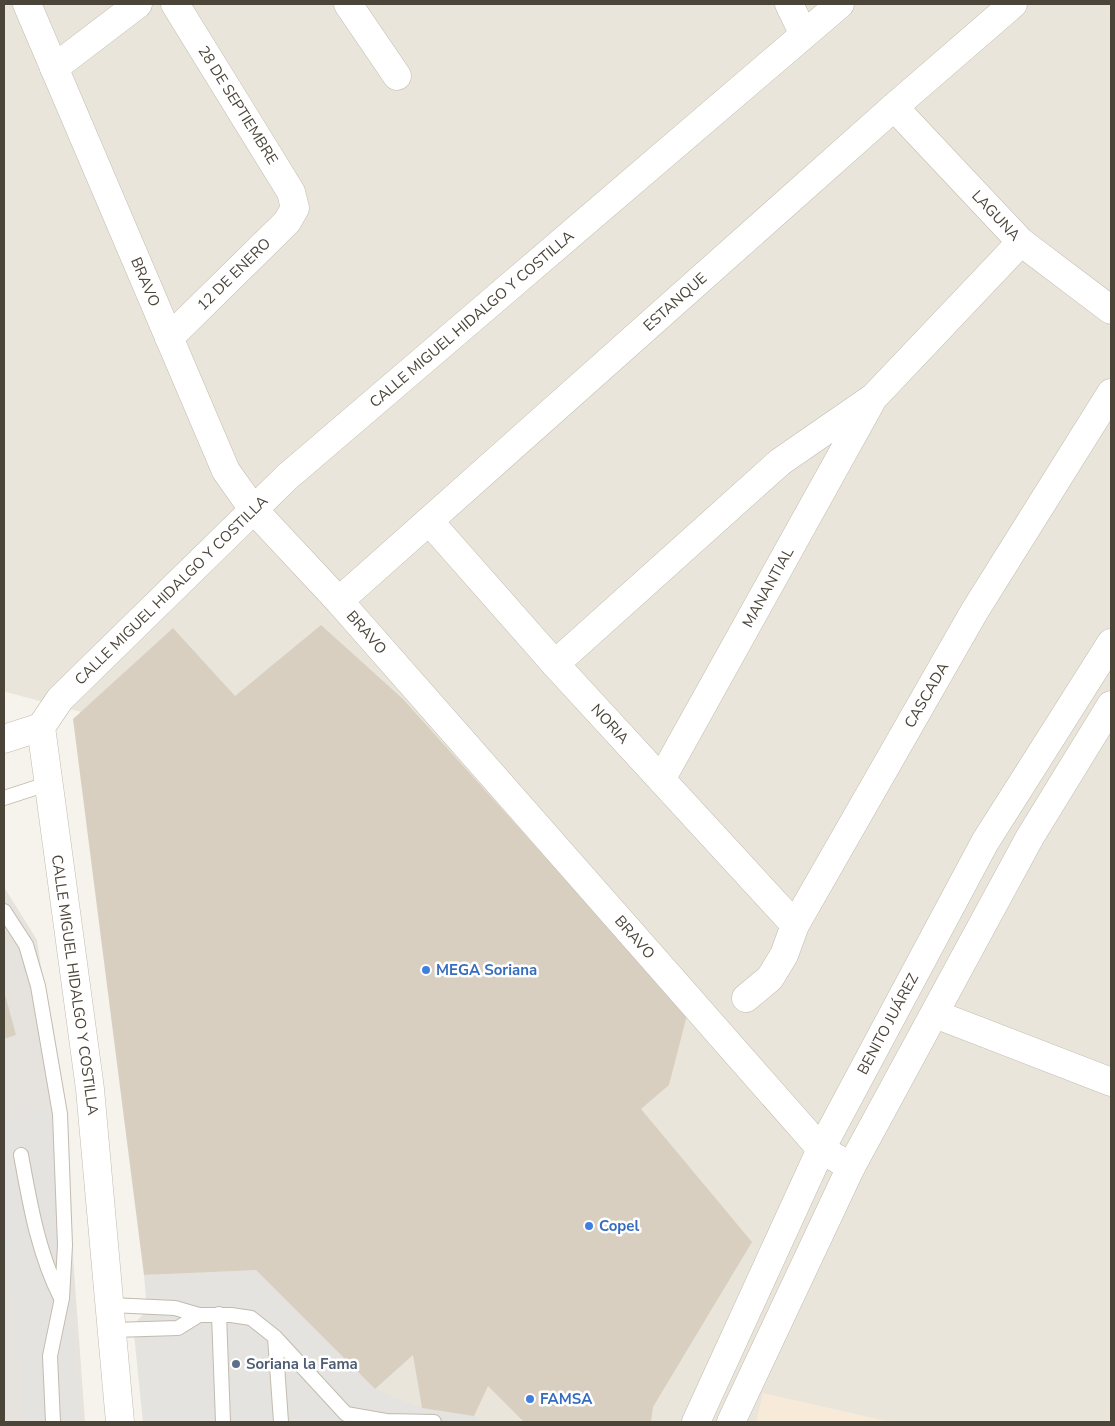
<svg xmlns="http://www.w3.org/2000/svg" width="1115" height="1426" font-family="'Nunito Sans',sans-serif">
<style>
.residential{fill:#eae5da}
.commercial{fill:#f7ead8}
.industrial{fill:#e6e2dd}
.parking{fill:#e5e3e0}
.building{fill:#d8cfc1}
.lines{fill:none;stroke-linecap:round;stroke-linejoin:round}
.service-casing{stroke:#c2bbae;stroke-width:16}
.minor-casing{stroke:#c2bbae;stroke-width:29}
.tertiary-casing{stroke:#c2bbae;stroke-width:29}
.service{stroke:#fff;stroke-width:14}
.minor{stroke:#fff;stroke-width:28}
.tertiary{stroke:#fff;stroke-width:28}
.shop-dot{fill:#3f7fe0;stroke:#fff;stroke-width:2}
.service-dot{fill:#5c6f8a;stroke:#fff;stroke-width:2}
.labels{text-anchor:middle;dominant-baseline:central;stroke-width:5;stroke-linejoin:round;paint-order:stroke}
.street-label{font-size:15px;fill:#4b4439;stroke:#fff}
.shop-label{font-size:15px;font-weight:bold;fill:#366cbe;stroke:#fff;text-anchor:start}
.service-label{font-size:15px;font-weight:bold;fill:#4e5e75;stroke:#fff;text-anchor:start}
</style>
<rect width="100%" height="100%" fill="#f6f3ec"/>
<path class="residential" d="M4,4h1107v1418h-942l-61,-703 -102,-27 -2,-4z"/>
<path class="commercial" d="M763,1393l128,29h-135z"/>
<path class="industrial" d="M4,887l33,53 26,178 22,304h-81z"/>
<path class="parking" d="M58,1108l20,314h-55l1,-24 -7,-69 -13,-94v-115z
M256,1270l119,119 47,19 52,8 9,6h-340l-10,-97 14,-15 -3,-35z"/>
<path class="building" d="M321,625l82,74 284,316 -18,70 -28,24 111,133 -99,165 -2,15h-127l-36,-36 -14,30 -52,-8 -9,-53 -38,34 -119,-119 -112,5 -71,-556 100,-91 62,68z
M4,991l12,44 -12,4z"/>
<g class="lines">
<g class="service-casing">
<path id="service" d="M4,798l43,-14
M4,911l22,34 12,41 22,128 5,131 -3,53 -12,58 3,66
M21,1155c9,49 17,98 40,143
M111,1305l64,3 24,7h32l20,3 24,19 71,77 40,7 48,1
M219,1314l4,108
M113,1330l65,-2 21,-13
M275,1337l6,85"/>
</g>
<g class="minor-casing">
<g id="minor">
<path id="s1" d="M27,4l199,467 27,38 86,92 482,548 30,18"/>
<path d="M348,4l49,72"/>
<path d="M789,4l15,31"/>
<path d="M54,68l84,-64"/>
<path id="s2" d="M894,107l127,135 90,68"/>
<path id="s3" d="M169,338l118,-116 8,-14 -4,-16 -116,-188"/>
<path id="s4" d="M429,521l126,143 240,261"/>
<path id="s5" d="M339,601l555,-494 119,-103"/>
<path d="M555,664l225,-202 94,-65 147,-155"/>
<path d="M4,739l37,-12"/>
<path id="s6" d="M662,778l209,-376"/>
<path id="s7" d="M746,998l24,-20 14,-23 11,-30 179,-313 137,-219"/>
<path d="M935,1014l176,68"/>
</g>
</g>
<g class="tertiary-casing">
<g id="tertiary">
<path id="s8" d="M120,1422l-30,-333 -49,-362 19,-28 227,-222 553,-473"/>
<path id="s9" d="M696,1422l125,-273 164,-307 126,-199"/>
<path d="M731,1422l120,-255 179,-330 81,-132"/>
</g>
</g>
<use href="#service" class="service"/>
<use href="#minor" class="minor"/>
<use href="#tertiary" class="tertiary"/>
</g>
<g class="shop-dot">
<circle cx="426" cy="970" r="5"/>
<circle cx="589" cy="1226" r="5"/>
<circle cx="530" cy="1399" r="5"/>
</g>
<circle class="service-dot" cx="236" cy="1364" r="5"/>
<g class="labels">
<g class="street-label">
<text transform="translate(238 105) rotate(58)">28 DE SEPTIEMBRE</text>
<text stroke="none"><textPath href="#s2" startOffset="149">LAGUNA</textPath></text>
<text stroke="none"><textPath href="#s3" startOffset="91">12 DE ENERO</textPath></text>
<text stroke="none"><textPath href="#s1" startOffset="302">BRAVO</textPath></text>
<text stroke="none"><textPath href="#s5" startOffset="450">ESTANQUE</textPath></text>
<text stroke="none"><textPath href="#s8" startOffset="1294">CALLE MIGUEL HIDALGO Y COSTILLA</textPath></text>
<text stroke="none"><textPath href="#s6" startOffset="218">MANANTIAL</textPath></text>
<text stroke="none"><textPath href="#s8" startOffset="889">CALLE MIGUEL HIDALGO Y COSTILLA</textPath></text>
<text stroke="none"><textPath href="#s1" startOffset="722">BRAVO</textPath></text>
<text stroke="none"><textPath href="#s7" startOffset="355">CASCADA</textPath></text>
<text stroke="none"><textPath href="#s4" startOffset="272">NORIA</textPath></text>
<text stroke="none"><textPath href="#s1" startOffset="1128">BRAVO</textPath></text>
<text transform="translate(75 985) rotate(82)">CALLE MIGUEL HIDALGO Y COSTILLA</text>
<text stroke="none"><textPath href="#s9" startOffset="442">BENITO JUÁREZ</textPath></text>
</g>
<g class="shop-label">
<text x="436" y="970">MEGA Soriana</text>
<text x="599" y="1226">Copel</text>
<text x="540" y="1399">FAMSA</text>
</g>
<g class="service-label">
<text x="246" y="1364">Soriana la Fama</text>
</g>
</g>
<rect width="1115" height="1426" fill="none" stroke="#4b4439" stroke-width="10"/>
</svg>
